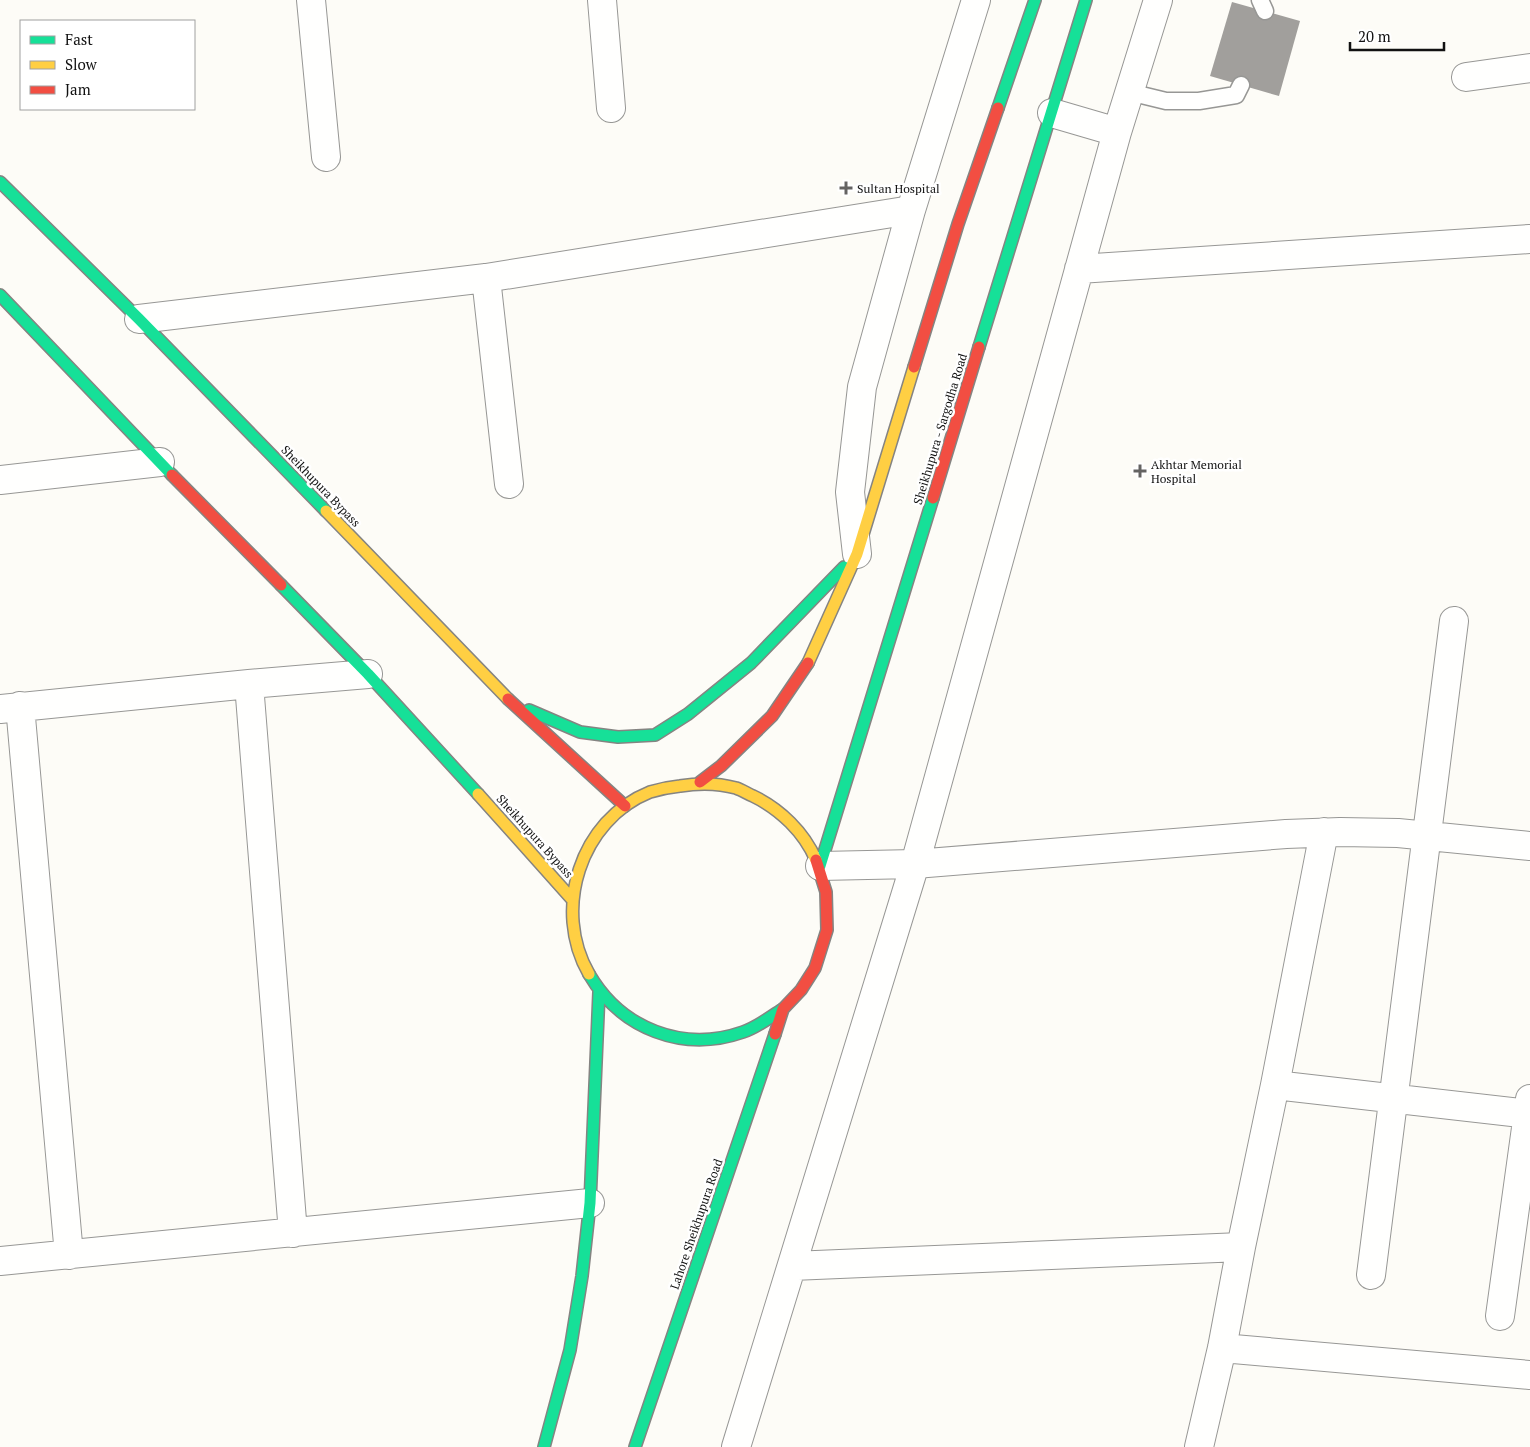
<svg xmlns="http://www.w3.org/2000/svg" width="1530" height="1447" font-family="'PT Serif',serif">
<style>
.building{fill:#a19f9c}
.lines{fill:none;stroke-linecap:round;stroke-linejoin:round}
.lane-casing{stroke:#979795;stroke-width:19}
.street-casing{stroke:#979795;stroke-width:30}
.fast-casing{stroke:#858482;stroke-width:14}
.slow-casing{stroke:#858482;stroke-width:14}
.jam-casing{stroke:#858482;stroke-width:14}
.lane{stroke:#fffffe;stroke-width:16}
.street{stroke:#fffffe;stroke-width:28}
.fast{stroke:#16e098;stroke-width:11}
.slow{stroke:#ffcf43;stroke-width:11}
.jam{stroke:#f24e42;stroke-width:11}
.poi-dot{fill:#646362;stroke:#fff;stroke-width:2}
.labels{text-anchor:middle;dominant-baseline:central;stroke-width:5;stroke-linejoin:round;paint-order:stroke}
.poi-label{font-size:12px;fill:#111;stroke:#fff;text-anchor:start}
.street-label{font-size:12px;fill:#111;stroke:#fff}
</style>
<rect width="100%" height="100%" fill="#fdfcf7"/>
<path class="building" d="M1232,2l68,19 -21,75 -69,-20z"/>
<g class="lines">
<g class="lane-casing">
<path id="lane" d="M1260,0l5,11
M1129,92l37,9h33l37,-6 5,-10"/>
</g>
<g class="street-casing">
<path id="street" d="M311,0l15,157
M602,0l9,108
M1466,77l64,-9
M1052,113l65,19
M1079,269l451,-30
M486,278l23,206
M139,319l347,-41 425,-68
M0,480l160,-18
M857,554l-7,-62 12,-105 49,-177 65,-210
M249,684l44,549
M20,706l49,549
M0,709l249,-25 119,-10
M820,866l95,-2 371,-30 54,-2 58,1 132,13
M1275,1085l255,29
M0,1261l590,-58
M792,1266l449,-19
M1371,1275l83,-654
M1500,1316l30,-217
M1222,1348l308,27
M736,1447l179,-583 202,-732 41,-132
M1199,1447l23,-99 19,-101 34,-162 49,-253"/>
</g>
<g class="fast-casing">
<path id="fast" d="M998,108l37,-108
M0,182l139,137 187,192
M0,295l172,180
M979,347l107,-347
M281,585l87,89 110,120
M529,710l51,22 38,5 37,-2 33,-21 63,-51 93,-96
M820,866l113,-368
M589,974c32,55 94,79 154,58 15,-5 27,-15 40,-23
M544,1447l26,-97 12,-74 8,-73 9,-211
M635,1447l140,-413"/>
</g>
<g class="slow-casing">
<path id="slow" d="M326,511l182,188
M808,663l49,-109 57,-187
M478,794l93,104
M589,974c-37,-64 -9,-154 61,-182 10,-3 20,-5 30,-6 18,-3 38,-3 56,2 6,2 12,6 17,8 27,13 51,36 63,64"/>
</g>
<g class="jam-casing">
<path id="jam" d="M914,367l44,-143 40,-116
M172,475l109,110
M933,498l46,-151
M508,699l117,107
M700,782l21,-16 51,-50 36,-53
M775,1034l8,-25 18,-19 14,-22 12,-38 -1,-38 -10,-32"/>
</g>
<use href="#lane" class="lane"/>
<use href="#street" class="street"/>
<use href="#fast" class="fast"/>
<use href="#slow" class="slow"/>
<use href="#jam" class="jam"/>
</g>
<g class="poi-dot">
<path d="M843.5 180.5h5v5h5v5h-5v5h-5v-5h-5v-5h5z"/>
<path d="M1137.5 463.5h5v5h5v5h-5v5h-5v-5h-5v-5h5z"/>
</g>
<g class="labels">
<g class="poi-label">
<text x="857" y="188">Sultan Hospital</text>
<text x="1151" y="464">Akhtar Memorial<tspan x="1151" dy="14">Hospital</tspan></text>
</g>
<g class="street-label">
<text transform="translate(940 429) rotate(-73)">Sheikhupura - Sargodha Road</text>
<text transform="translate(321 486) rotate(46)">Sheikhupura Bypass</text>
<text transform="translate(535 836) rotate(48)">Sheikhupura Bypass</text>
<text transform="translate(696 1224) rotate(-71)">Lahore Sheikhupura Road</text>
</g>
</g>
<rect x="20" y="20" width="175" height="90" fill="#ffffff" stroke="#a0a0a0"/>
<rect x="30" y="36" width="25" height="8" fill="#16e098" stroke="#a0a0a0"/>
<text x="65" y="45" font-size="15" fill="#111111">Fast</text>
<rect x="30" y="61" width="25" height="8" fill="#ffcf43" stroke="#a0a0a0"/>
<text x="65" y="70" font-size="15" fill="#111111">Slow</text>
<rect x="30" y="86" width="25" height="8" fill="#f24e42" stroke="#a0a0a0"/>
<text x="65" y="95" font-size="15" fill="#111111">Jam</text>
<path d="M1350 42v8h94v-8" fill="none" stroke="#111111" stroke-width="2.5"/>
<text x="1358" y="42" font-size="15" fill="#111111" stroke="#ffffff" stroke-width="4" paint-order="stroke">20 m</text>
</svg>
